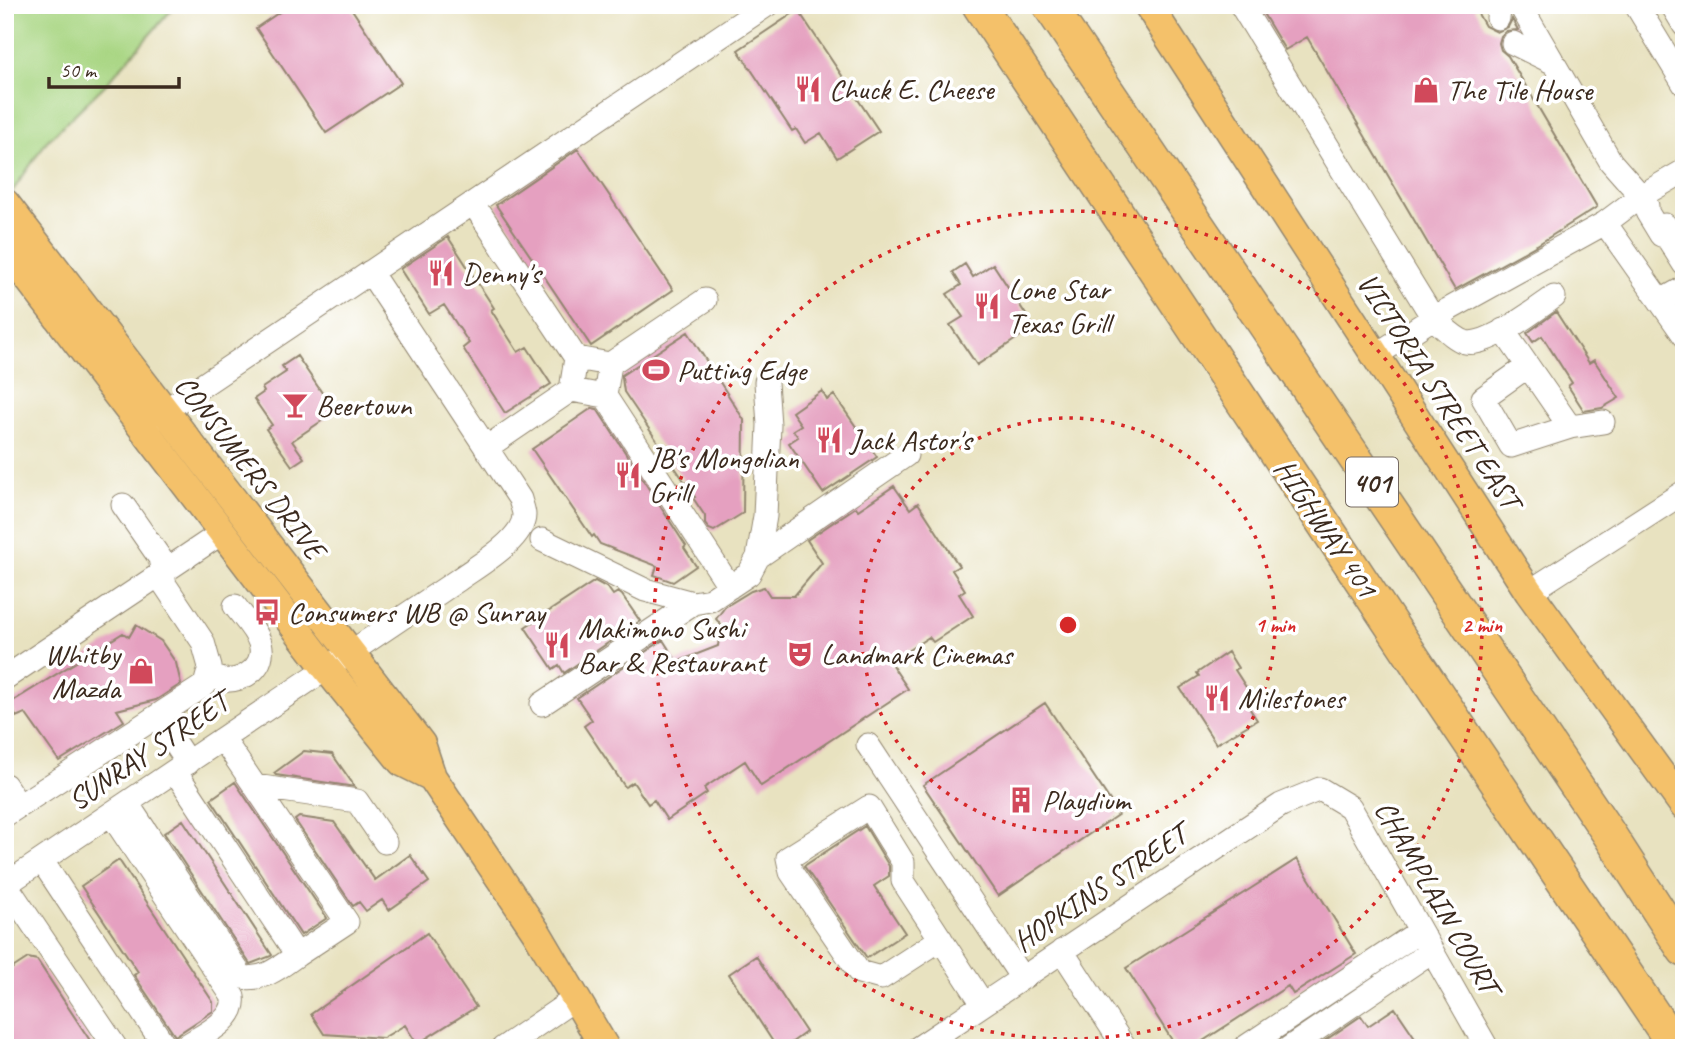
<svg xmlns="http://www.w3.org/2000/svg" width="1689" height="1053" font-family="Caveat,sans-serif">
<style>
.green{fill:#a9d683;stroke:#728050;stroke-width:2}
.building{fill:#e5a0c0}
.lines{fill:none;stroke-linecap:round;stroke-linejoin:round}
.minor-casing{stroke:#92866f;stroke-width:25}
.major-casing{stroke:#92866f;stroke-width:31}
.highway-casing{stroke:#92866f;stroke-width:36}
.minor{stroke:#fff;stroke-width:23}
.major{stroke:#f4c16a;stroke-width:28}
.highway{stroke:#f4c16a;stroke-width:33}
.ring{fill:none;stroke:#d62828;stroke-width:3.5;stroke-dasharray:3.5 7}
.labels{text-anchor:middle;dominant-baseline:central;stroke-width:7;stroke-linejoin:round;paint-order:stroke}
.shield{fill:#fff;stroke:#766a62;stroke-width:2}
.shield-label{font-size:28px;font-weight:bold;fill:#3b2a1e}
.poi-label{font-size:30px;fill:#3b2a1e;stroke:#fff;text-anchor:start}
.street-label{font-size:30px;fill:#3b2a1e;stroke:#fff}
.centre{fill:#d62828;stroke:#fff;stroke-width:3.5}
.ring-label{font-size:21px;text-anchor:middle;font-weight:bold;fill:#d62828;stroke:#fff;stroke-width:7;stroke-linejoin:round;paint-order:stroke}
</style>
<rect width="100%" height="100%" fill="#fff"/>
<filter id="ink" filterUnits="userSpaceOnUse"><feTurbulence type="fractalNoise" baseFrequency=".0143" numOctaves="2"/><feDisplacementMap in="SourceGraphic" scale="14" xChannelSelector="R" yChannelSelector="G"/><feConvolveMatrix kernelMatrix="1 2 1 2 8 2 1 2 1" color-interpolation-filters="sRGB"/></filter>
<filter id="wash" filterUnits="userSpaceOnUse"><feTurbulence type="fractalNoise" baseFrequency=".00686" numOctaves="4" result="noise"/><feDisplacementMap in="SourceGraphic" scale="28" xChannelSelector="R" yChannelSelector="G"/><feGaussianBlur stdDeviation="1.57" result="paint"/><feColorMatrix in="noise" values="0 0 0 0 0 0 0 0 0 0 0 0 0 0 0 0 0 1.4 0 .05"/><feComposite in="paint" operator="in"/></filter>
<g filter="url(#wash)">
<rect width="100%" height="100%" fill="#e8e2c0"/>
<path class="green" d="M5,5h171l-70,79 -59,57 -42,61z"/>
<g id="blocks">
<path class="building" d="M290,5h59l52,78 -75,50 -70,-105z
M1258,5h215l12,21 12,6 11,-5 4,-8 6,11 -12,1 -5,5 -2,7 2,7 7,6 89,151 -60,38 -82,45 -148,-253 -22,13z
M798,10l81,121 -42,27 -16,-25 -16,10 -9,-14 -4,2 -54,-81z
M578,149l95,141 -82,56 -95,-141z
M448,237l46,71 -3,2 27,42 9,-5 24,37 -46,29 -42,-65 6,-5 -25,-38 -15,9 -29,-45z
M965,264l8,13 20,-13 41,63 -57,38 -27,-40 13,-8 -16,-23 14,-9 -8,-13z
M1556,312l33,51 5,-3 25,38 -17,10 -18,3 -16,-25 4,-3 -30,-47 -9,6 -6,-9z
M688,332l56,88 -1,93 -29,18 -5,-2 -4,-5v-8l-12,-18 2,-1 -71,-105 -2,-14v-3z
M297,356l38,56 -43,29 12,17 -12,8 -26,-37 6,-4 -18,-26 10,-7 -2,-4 24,-16 -4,-6z
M822,391l5,9 7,-5 43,62 -54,36 -34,-50 9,-6 -5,-7 8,-5 -9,-13z
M592,408l5,1 89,137 -2,2 12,18 -23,16 -19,-7 3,-9 -57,-22 -6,-9 -2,2 -60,-88z
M894,486l16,23 8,-6 41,63 -7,4 13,20 -6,4 14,22 -40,26 -4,-5 -39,25 18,27 -147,97 -16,-25 -41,27 3,5 -40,27 -13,-20 -6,4 -15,-22 -8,5 -41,-61 8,-6 -15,-22 86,-58 14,22 41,-16 3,-21 -5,-6 9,-12 26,-16 13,-4 6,9h24l28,-33 -15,-23 49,-33 2,3z
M595,581l13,7 5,7 5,-3 4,3 18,26 -76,52 -5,-8 -6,4 -28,-42z
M136,625l25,16 15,22 5,21 -25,16 -39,10 7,11 -65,40 -34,-48 -9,4 -6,-14 113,-70 6,4z
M1228,652l10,16 -3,2 16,25 -7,5 13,20 -41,24 -36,-56 19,-12 -2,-3z
M1045,703l74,111 -121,82 -75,-111z
M304,751l28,3 23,33 -79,-12 -2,-2z
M235,782l92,136 -26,17 -90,-136z
M299,817l35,5 41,58 35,-25 19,27 -40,28 -7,-10 -16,11 -7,-9 -6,4 -58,-86z
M183,820l89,135 -1,1 -21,8 -86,-131z
M865,826l24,40v10l-15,10 31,47 -38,25 -63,-92z
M1297,859l59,95 -63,40 -5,-8 -96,62h-15l-51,-80z
M119,860l94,142v9l-38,25 -41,-61 4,-3 -57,-86z
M427,933l49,74 -59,37 -12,-19 -22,13 -59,-4 -13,-20z
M756,956l50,76 -22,16h-7l-48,-74z
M28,958l9,2 58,88h-90v-75z
M1395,1008l27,40h-108l47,-32 7,10z"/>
</g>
</g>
<g filter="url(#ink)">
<use href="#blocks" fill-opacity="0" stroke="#92866f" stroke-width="2"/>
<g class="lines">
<g class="minor-casing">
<path id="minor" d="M1241,5l192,313c10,8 20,20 32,24 22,6 70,-32 89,-45
M1520,5l91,157 30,34 6,10v6l14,23 6,2
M1636,5l48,79
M1672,5l12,20
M1498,18l2,-13
M1513,43l39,19
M473,203l103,155
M1605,223l79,112
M1665,225l3,6 -1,6 17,27
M1661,301l23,-13
M1503,330l67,97 -59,19 -28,-48 45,-32
M1376,355l57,-37 172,-95 36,-27 43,-25
M610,364l-5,32 -34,-6 5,-32 34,6 95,-64
M605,396l125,191
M151,420l616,-415
M1570,427l33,-5
M486,448l85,-58
M542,540l103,50 48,13 17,-3 39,-26 9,-17 7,-41 4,-91 -3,-43
M758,557l148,-102
M1529,592l155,-100
M208,675c5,2 11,4 16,5 21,2 43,-15 36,-37 -4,-13 -17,-26 -25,-37
M5,678l218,-146
M542,704l151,-101
M157,716l31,47
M223,739l124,183 -50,33
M868,745l154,233
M5,785l14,21
M255,786l102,15 28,41
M127,803l115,174c22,4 38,-10 55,-22l-122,-184
M111,814l122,183c4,24 -33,39 -50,51
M5,815l200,-130 5,-18 -7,-25 -38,-57 -5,-27 -37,-53
M42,861l124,187
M5,883l111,165
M5,885l453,-305c19,-14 66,-40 66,-65 0,-5 -3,-11 -4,-16l-150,-227
M941,939l-60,39 -22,-6 -68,-100 -3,-14 81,-51 34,55v19l80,123
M1062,951l63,97
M503,1048l73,-50
M918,1048l363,-243 39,-16 30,18 137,241
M1244,1048l176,-117
M1289,1048l143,-97"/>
</g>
<g class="major-casing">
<path id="major" d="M1148,5l381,587 155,214
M5,203l416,541 11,33 105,156 68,115
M5,248l322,421 75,93 30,15"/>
</g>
<g class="highway-casing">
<path id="highway" d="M979,5l454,683 243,360
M1049,5l558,826 77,119"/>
</g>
<use href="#minor" class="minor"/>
<use href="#major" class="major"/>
<use href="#highway" class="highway"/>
</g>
</g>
<g class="ring">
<circle cx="1068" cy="625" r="207"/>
<circle cx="1068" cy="625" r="414"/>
</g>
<defs>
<g id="restaurant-bare" transform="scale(2.1)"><path d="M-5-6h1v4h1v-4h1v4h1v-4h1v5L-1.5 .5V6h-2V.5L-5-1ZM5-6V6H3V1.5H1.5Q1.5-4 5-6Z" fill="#d1495b" stroke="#fff" stroke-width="2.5" paint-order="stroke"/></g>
<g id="shop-bare" transform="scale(2.1)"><path d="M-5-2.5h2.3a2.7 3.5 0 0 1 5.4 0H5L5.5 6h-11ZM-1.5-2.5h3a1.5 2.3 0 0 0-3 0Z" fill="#d1495b" stroke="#fff" stroke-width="2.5" paint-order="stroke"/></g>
<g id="stadium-bare" transform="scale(2.1)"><path d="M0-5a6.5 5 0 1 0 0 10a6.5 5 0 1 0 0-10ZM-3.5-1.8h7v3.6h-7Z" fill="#d1495b" stroke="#fff" stroke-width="2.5" paint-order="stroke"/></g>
<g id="bar-bare" transform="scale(2.1)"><path d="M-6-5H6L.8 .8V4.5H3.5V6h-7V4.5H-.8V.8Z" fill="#d1495b" stroke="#fff" stroke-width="2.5" paint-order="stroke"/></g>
<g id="bus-bare" transform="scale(2.1)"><path d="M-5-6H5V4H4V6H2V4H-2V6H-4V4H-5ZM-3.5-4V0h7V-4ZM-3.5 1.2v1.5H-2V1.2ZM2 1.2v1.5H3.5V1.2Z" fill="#d1495b" stroke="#fff" stroke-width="2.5" paint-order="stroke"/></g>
<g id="theatre-bare" transform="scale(2.1)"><path d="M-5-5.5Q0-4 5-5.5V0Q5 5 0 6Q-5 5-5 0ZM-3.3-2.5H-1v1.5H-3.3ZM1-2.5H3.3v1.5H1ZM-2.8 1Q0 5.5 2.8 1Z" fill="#d1495b" stroke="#fff" stroke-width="2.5" paint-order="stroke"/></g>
<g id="building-bare" transform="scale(2.1)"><path d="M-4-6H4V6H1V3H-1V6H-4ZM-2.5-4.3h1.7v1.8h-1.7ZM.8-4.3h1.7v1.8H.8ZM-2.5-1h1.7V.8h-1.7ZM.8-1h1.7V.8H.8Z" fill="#d1495b" stroke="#fff" stroke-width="2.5" paint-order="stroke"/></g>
</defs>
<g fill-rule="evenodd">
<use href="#restaurant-bare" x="808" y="89"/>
<use href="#shop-bare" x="1426" y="90"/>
<use href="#restaurant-bare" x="441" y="273"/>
<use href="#restaurant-bare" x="987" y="306"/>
<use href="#stadium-bare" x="656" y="370"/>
<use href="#bar-bare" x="295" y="405"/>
<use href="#restaurant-bare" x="829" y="440"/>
<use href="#restaurant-bare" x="628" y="475"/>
<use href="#bus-bare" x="267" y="612"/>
<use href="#restaurant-bare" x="557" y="645"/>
<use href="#theatre-bare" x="800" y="654"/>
<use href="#shop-bare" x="141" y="671"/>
<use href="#restaurant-bare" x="1217" y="698"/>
<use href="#building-bare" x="1021" y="800"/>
</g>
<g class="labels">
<rect class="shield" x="1346" y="457.5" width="52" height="49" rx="5"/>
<g class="shield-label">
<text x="1372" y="482">401</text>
</g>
<g class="poi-label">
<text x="829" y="89">Chuck E. Cheese</text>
<text x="1447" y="90">The Tile House</text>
<text x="462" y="273">Denny's</text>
<text x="1008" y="289">Lone Star<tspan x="1008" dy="34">Texas Grill</tspan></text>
<text x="677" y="370">Putting Edge</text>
<text x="316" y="405">Beertown</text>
<text x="850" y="440">Jack Astor's</text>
<text x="649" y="458">JB's Mongolian<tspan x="649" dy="34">Grill</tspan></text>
<text x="288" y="612">Consumers WB @ Sunray</text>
<text x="578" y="628">Makimono Sushi<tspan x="578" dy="34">Bar &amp; Restaurant</tspan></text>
<text x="120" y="654" text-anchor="end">Whitby<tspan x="120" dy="34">Mazda</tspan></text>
<text x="821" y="654">Landmark Cinemas</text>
<text x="1238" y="698">Milestones</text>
<text x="1042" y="800">Playdium</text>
</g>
<g class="street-label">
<text transform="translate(1439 391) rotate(57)">VICTORIA STREET EAST</text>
<text transform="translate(250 467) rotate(52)">CONSUMERS DRIVE</text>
<text transform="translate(1326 528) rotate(56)">HIGHWAY 401</text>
<text transform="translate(148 751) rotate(-34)">SUNRAY STREET</text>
<text transform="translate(1100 888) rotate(-34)">HOPKINS STREET</text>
<text transform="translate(1437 897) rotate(60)">CHAMPLAIN COURT</text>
</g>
</g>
<circle cx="1068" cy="625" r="10" class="centre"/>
<g class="ring-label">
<text x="1275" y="632">1 min</text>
<text x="1482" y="632">2 min</text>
</g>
<rect width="1689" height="1053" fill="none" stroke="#fff" stroke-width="28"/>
<path d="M49 77v10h130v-10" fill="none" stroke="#3b2a1e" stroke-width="3.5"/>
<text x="60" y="77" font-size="21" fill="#3b2a1e" stroke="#ffffff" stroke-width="5" paint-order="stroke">50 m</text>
</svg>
